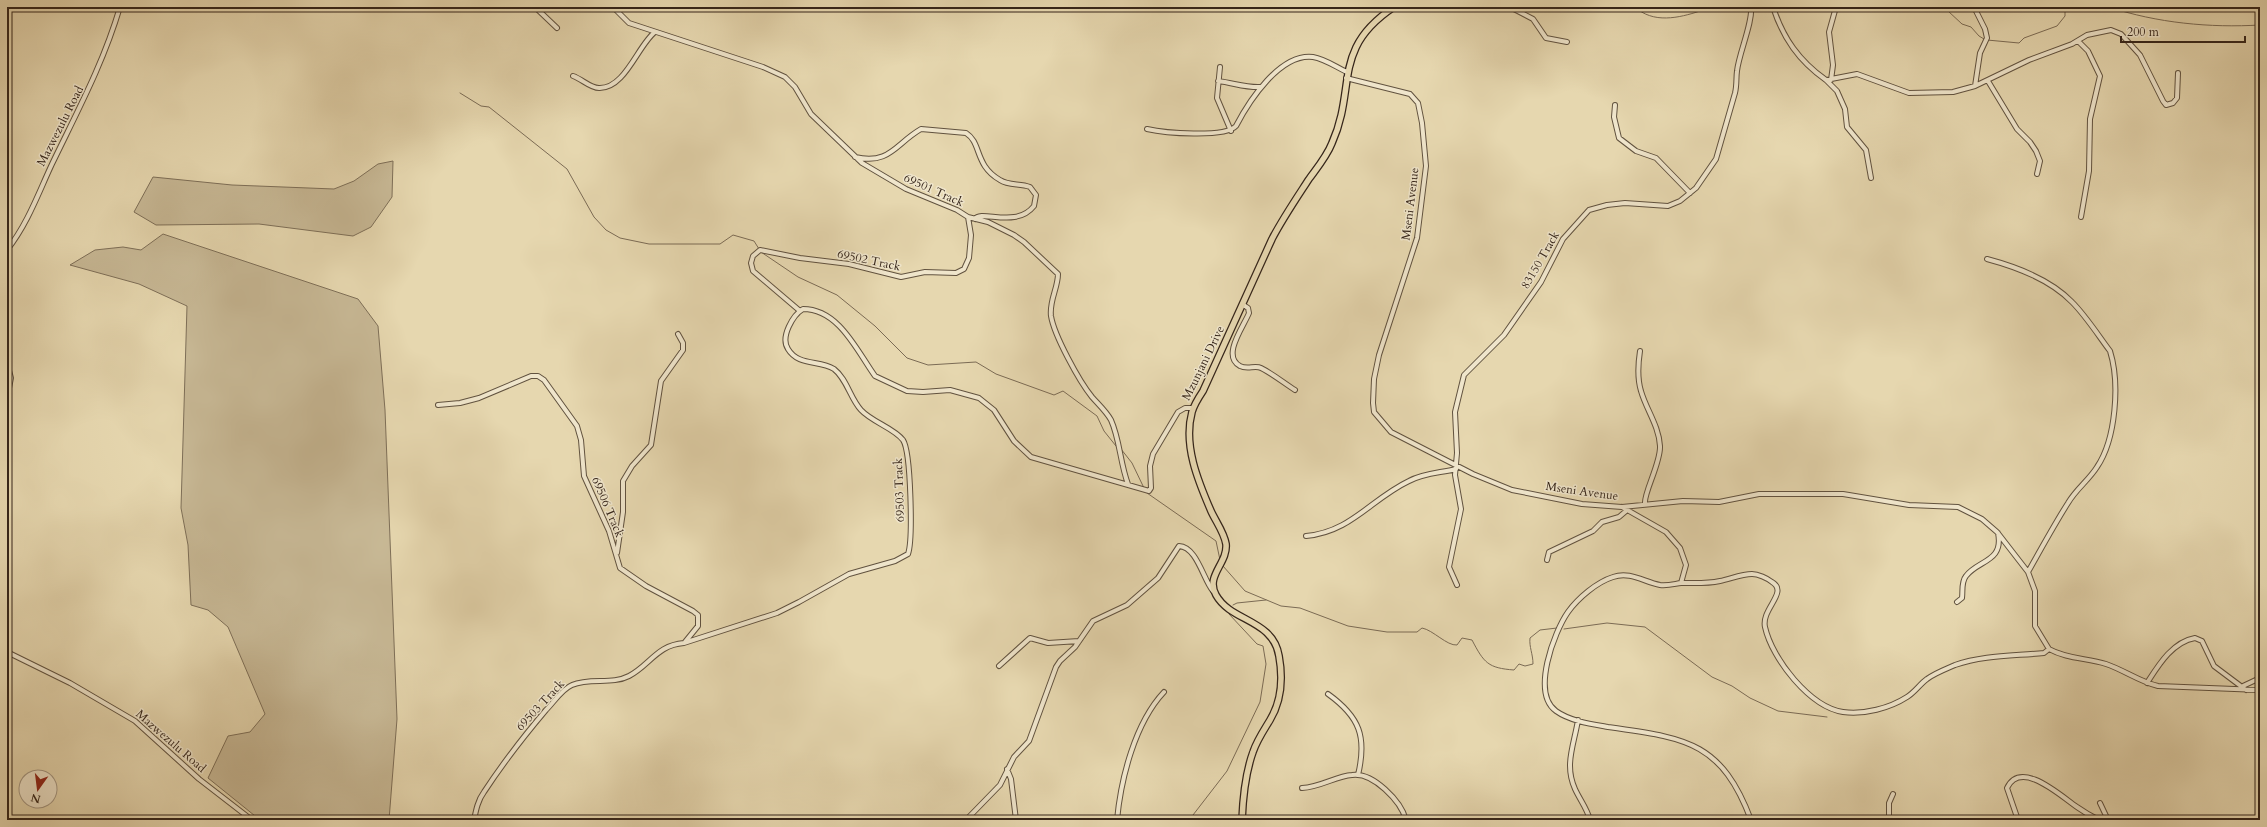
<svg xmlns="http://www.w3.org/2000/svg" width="2267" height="827" font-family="Cardo,serif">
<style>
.green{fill:#c8b996;stroke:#7e6f58}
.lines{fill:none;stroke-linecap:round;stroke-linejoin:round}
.stream{stroke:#7b6b55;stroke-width:1}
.minor-casing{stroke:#61523f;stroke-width:6}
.major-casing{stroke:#35251a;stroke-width:8}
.minor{stroke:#efe5cb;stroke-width:4}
.major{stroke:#e6d7af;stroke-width:5.5}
.labels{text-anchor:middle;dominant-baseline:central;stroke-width:3;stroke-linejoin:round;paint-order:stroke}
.street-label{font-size:12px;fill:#35251a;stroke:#efe5cb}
</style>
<rect width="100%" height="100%" fill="#e6d7af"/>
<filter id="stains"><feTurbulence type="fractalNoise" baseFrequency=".005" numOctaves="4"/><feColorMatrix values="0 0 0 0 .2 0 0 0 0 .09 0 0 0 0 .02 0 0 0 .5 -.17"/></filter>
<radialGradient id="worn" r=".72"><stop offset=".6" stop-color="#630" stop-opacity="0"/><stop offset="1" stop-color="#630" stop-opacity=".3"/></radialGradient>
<path class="green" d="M393,161l-1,36 -21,30 -18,9 -94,-12 -103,1 -22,-13 19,-35 79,8 102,4 20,-8 24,-17z
M163,234l195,65 20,27 7,84 12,309 -8,101h-129l-52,-42 20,-42 22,-4 15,-18 -37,-87 -20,-17 -17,-5 -3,-60 -7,-37 6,-202 -48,-22 -69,-19 25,-15 28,-3 18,3z"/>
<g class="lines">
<path class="stream" d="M1635,7c18,17 44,11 65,4l3,-4
M1937,7l11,4 14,13 9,3 8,9 5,3
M2109,7c48,16 101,21 151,18
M1987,40l32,3 5,-5 33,-12 8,-10v-6l3,-3
M460,93l21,13 8,1 78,62 27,48 12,13 14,8 29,6h71l13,-9 21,6 5,8
M761,252l37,25 39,18 38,31 32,32 21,7 48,-3 20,12 58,21 9,-4 34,25 7,15 12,15
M1121,449l11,14 12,25
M1147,493l69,48 4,19
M1223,566l22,25 36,15 19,2 48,18 39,6h30l5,-4c11,2 25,18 35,17l5,-7 10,2c12,23 16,28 42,30l5,-6 6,2 8,-2c0,-10 -4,-17 -3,-26l10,-8 17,-2
M1233,605l4,-2 29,-3
M1564,629l43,-6 38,4 67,50 20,9 18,12 28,13 49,6
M1193,820v-5l34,-44 33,-69 6,-38 -3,-18 -6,-2 -28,-30"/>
<g class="minor-casing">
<path id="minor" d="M535,7l22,21
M613,7l16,16 134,44 22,10 10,10 16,27 51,49 44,26 51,21 11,7 20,5 26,13 10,7 34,32c0,14 -9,27 -7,42 3,19 28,65 41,81 6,7 14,14 19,23 9,20 9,43 17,64
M1510,7l23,12 13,19 21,4
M1773,7c10,31 26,54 53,73
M1975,9l10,20 2,9 -7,15 -5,33
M2078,41l10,10 12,25 -10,43 -1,52 -8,46
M1220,67l-3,31 14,33
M573,76c9,3 17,12 26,12 26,1 39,-43 56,-56
M1346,78l64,16 8,9 4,20 4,43 -9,72 -38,117 -5,24 -1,24 1,9 17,20 82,42 39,16 70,14 40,3 61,-6 36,1 40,-8h84l66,11 49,2 24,12 15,13 31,40 7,19v35l14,23c18,10 38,9 57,15 18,6 34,18 52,22l102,4
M1831,80l2,-15 -4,-33 7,-25
M1218,81c16,2 28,7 43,6
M1988,81l29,48 13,13 6,9 4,10 -3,13
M1615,105l-1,12 5,21 17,13 20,7 34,35
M1147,129c17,4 78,9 89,-3 13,-25 44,-73 77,-69 12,2 23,10 34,15
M855,157c35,8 40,-13 66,-28l45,4c16,10 8,32 34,47 9,6 20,3 30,7l6,8 -2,11c-18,23 -53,3 -59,13
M1871,178l-5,-28 -19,-23 -2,-18 -8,-18 -11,-11 31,-6 52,19 44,-1 22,-6 54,-26 43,-16 15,-9 24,-5 10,4 19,21 23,46 3,4 7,-2 4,-5 1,-25
M7,250c21,-27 31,-56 45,-86 26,-54 51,-100 68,-157
M1987,259c30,8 63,20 85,43 14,14 26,33 38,49 10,32 6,88 -13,116 -8,13 -21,22 -29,36 -14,22 -27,46 -40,69
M1242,304l6,4 1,5c-5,13 -28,43 -9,53 7,4 15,-1 21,2 12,6 23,15 34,22
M800,311l-47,-40 -2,-8 2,-7 7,-6 40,8 49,6 52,13 24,-5 31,1 8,-4 5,-11 2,-23 -3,-18
M1640,351c-2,13 -3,27 1,40 5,18 18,35 19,55 1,17 -17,48 -15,58
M7,363l4,15 -4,20
M438,405l22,-2 19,-5 52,-22h7l6,4 33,46 4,14 3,36 25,55 11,37 26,18 47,25 5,4v11l-13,16
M1622,507l44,25 14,16 6,17 -5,18c-7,1 -14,3 -21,2 -16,-3 -30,-14 -47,-8 -16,5 -35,21 -45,35 -14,20 -37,81 -12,99 14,10 35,13 52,16 76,11 113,13 143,93
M1306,536c45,-4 65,-37 103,-55 15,-8 31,-8 47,-12
M617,553l6,-41v-31l9,-15 19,-21 10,-64 22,-31v-7l-5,-9
M1547,560l2,-8 44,-21 9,-9 17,-5 7,-6
M1681,583c13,0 25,1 39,-2 10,-2 22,-7 32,-7 6,0 15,4 20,8 17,10 -11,27 -7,45 7,32 45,80 78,85 21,3 47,-4 64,-15 8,-5 13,-13 20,-18 8,-6 19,-10 28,-14 28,-10 60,-9 89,-12l5,-4
M1457,585l-8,-18 12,-58 -6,-34 2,-22 -2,-41 9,-37 40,-40 37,-53 22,-43 26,-29 18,-5 18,-2 43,3 12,-5 16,-13 20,-29 19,-66c2,-8 1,-15 2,-22 2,-18 16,-49 14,-64
M1957,602l5,-4c1,-7 -1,-16 4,-22 12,-16 38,-14 32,-43
M7,652l63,31 65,38 64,58 53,41
M999,666l31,-28 18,5 31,-2
M2147,683c11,-17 25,-41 48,-45l7,3 12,25 32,24
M2243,686l17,-8
M1328,694c32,23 39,43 30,81
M1578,720c-4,25 -14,45 -3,69 5,11 12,19 15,31
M1007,769l4,10 5,41
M1302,788c19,-1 34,-12 50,-13 21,-3 49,26 54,45
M2100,803l8,17
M474,820c2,-10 4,-20 10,-28 19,-29 40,-56 62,-82 8,-8 16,-21 26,-25 18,-8 40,0 57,-9 21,-11 28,-31 55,-33l93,-30 22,-11 50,-28 46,-13 13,-7c5,-14 3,-102 -5,-114 -9,-12 -31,-18 -42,-30 -11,-12 -14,-31 -27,-41 -15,-9 -36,-3 -46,-20 -8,-12 5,-34 15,-40 36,0 54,42 72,67l32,15 16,1 27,-2 29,8 15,12 20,31 17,16 118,34 2,-3 -1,-22 3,-12 25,-42 7,-4h7v2
M966,820l34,-35 14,-28 15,-16 27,-74 4,-6 15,-14 18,-26 34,-16 31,-27 21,-32c18,1 24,33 34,45
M1117,820c4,-42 18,-97 47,-128
M1889,820v-17l4,-9
M2018,820l-11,-32c14,-30 56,10 70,19 7,5 14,9 22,13"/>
</g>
<g class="major-casing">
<path id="major" d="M1242,820c1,-24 3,-46 11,-68 4,-12 11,-22 17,-32 12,-20 13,-42 9,-64 -6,-37 -48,-34 -63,-61 -11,-19 12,-32 10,-51 -2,-12 -10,-22 -15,-33 -13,-30 -28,-66 -19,-99 2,-7 7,-15 11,-21l69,-152c11,-21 24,-40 37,-60 8,-11 18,-23 23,-36 25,-56 -1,-94 62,-136"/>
</g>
<use href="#minor" class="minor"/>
<use href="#major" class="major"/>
</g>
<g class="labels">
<g class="street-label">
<text transform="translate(60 126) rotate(-63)">Mazwezulu Road</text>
<text transform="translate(934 190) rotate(24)">69501 Track</text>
<text transform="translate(1410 204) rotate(-83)">Mseni Avenue</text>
<text transform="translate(869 260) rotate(12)">69502 Track</text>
<text transform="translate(1540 260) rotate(-60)">83150 Track</text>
<text transform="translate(1203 363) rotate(-64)">Mzunjani Drive</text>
<text transform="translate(899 490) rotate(-92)">69503 Track</text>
<text transform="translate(1582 491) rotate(8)">Mseni Avenue</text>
<text transform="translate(608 507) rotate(67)">69506 Track</text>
<text transform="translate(540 705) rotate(-47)">69503 Track</text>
<text transform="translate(171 741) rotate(41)">Mazwezulu Road</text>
</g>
</g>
<rect width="2267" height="827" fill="none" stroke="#e6d7af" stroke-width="24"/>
<rect x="8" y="8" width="2251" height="811" fill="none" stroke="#35251a" stroke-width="2"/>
<rect x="12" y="12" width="2243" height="803" fill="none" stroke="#35251a"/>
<g transform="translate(38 789) rotate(194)"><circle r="19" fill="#efe5cb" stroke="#a59884"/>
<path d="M0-3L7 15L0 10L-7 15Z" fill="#8f2418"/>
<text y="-6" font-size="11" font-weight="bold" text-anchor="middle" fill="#35251a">N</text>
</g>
<path d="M2121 36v6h124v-6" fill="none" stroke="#35251a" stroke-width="2"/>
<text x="2127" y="36" font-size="12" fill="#35251a" stroke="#efe5cb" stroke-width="3" paint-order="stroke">200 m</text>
<rect width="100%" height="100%" filter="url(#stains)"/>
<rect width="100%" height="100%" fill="url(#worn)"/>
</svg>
